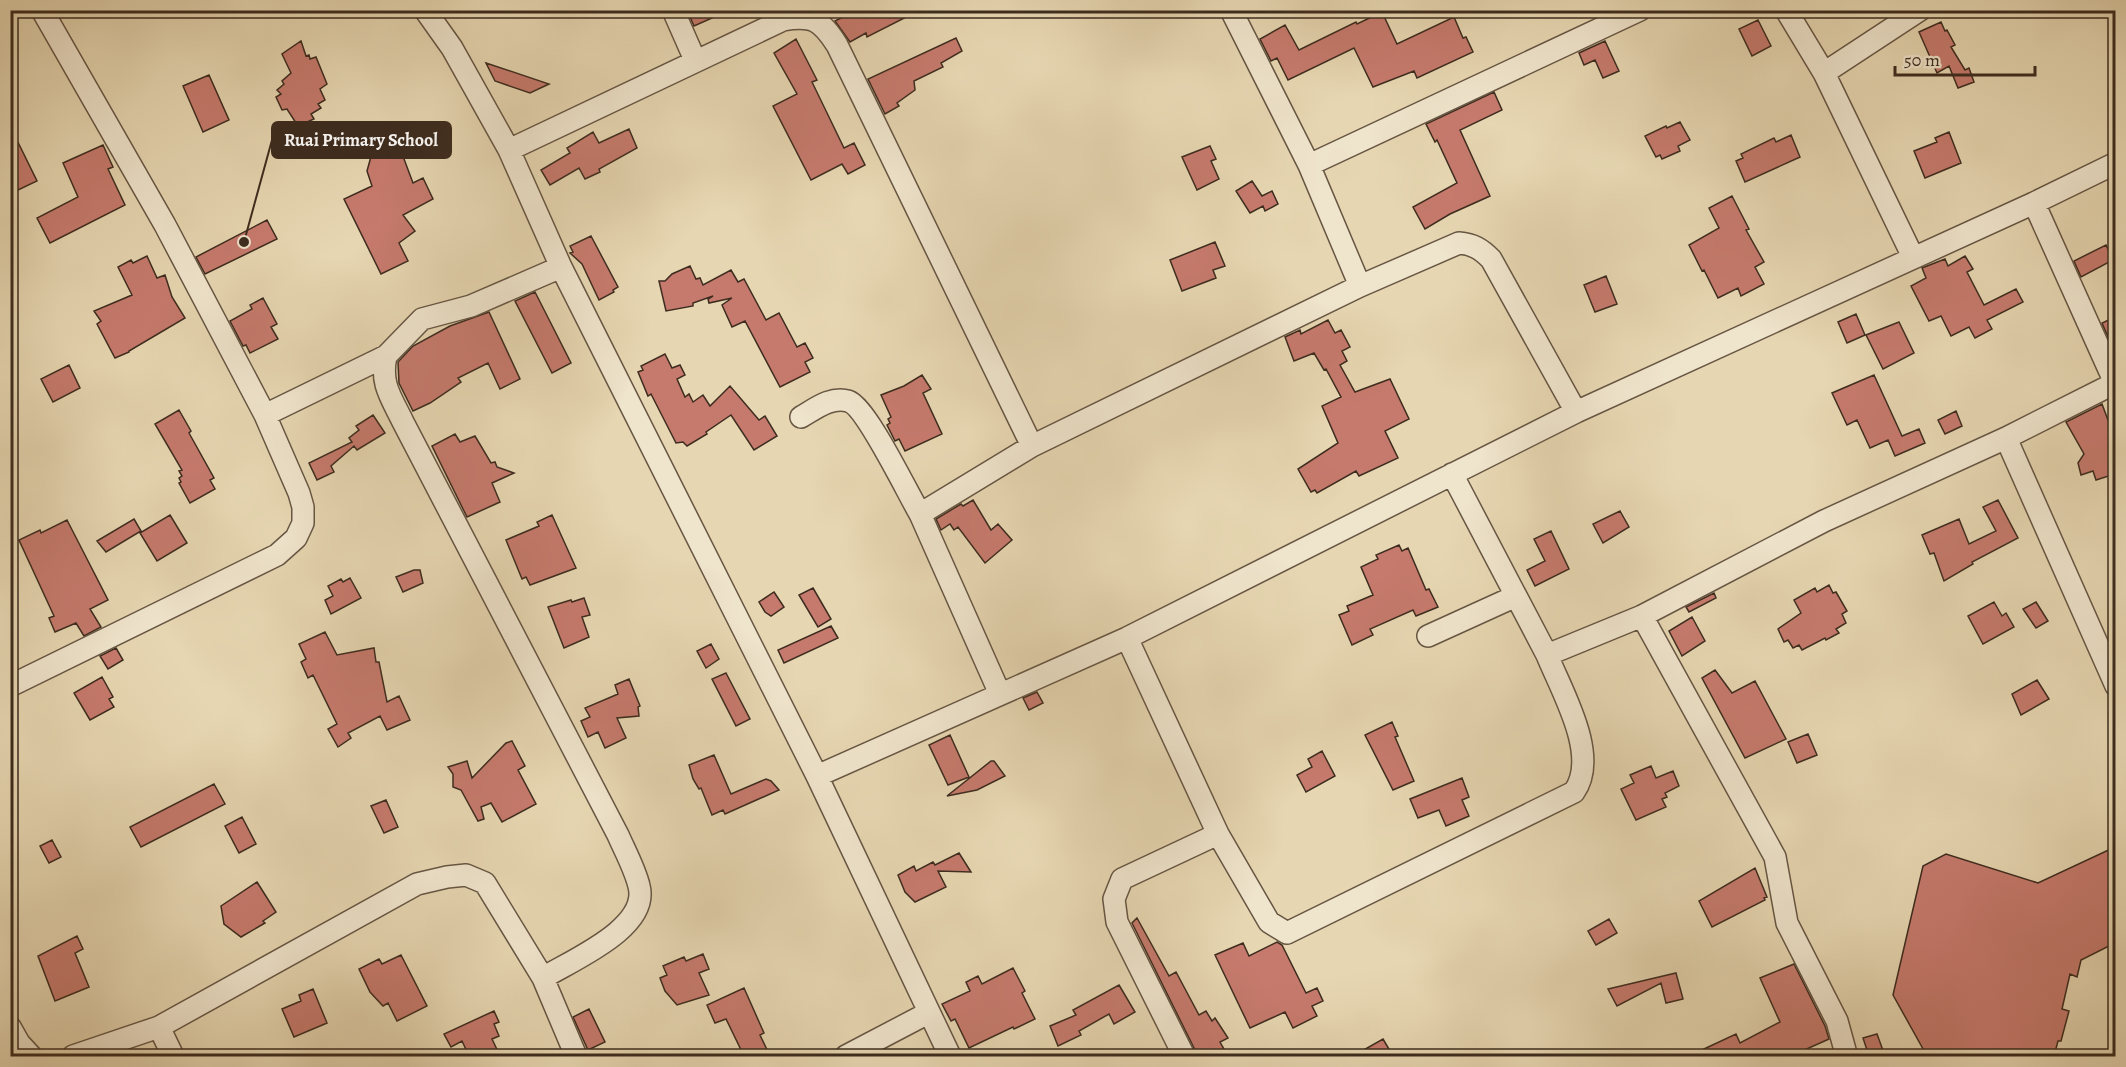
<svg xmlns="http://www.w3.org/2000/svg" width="2126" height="1067" font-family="Alegreya,serif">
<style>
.building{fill:#c67a6d;stroke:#3d2c1f;stroke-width:1.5}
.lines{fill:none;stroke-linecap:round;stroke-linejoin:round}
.street-casing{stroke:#675644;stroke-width:24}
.street{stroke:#efe4cc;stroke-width:21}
.leader{fill:none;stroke:#3d2c1f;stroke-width:2}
.callout-dot{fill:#3d2c1f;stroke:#efe4cc;stroke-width:2}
.callout{fill:#3d2c1f;stroke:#3d2c1f;stroke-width:2}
.callout-label{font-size:18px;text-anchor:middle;font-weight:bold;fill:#fff}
</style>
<rect width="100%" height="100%" fill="#e6d6b1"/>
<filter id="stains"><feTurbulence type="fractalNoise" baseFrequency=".00333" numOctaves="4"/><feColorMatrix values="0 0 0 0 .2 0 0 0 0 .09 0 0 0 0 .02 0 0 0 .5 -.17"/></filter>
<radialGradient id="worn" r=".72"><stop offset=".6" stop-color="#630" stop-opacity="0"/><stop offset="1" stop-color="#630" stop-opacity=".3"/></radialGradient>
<path class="building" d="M687,10h43l-36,16z
M857,10h63l-53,27 -1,-4 -16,9 -15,-21z
M1382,12l15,32 57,-27 9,21 3,-1 7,15 -56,26 -3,-7 -41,16 -19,-39 -66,32 -11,-22 -6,3 -11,-22 25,-14 14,25 57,-28 1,2z
M1758,20l13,26 -19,10 -13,-27z
M1941,22l4,9 2,-1 8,15 -4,2 14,23 4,-2 5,14 -16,6 -9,-22 -12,7 -18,-41z
M956,38l6,13 -21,12 2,4 -29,14 1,9 -18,13 2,3 -14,8 -17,-35z
M796,39l21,41 -5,2 32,66 10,-5 11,22 -17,9 -6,-10 -31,16 -38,-74 24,-12 -23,-41z
M301,41l5,15 3,-1 1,4 6,-2 11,27 -7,5 5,11 -7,4 3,4 -10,6 3,5 -16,7 -11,-17 -5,1 -6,-13 5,-3 -4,-4 7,-6 -2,-3 9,-8 -9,-19z
M1605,41l14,30 -16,7 -8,-18 -11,5 -5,-12z
M486,63l63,21 -19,9 -35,-12z
M209,75l20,45 -26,12 -20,-46z
M1494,92l8,18 -42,20 30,66 -40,18 -25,15 -12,-22 44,-24 -20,-43 -2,2 -9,-18z
M1680,122l10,18 -12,6 2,5 -18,8 -2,-4 -4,2 -11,-21 21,-10 1,2z
M10,126l27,55 -19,9 -8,-15z
M629,129l8,19 -38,21 1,3 -15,7 -6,-11 -29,17 -9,-15 29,-17 -3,-5 26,-16 6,11z
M1949,132l12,31 -36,15 -11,-27 23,-9 -2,-4z
M1791,135l9,22 -55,25 -9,-21 7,-3 -2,-4 33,-16 2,4z
M391,140l6,11h4l12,32 10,-5 10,21 -30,16 12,16 -16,12 9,18 -27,13 -37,-75 28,-13 -5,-15 5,-18z
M103,145l10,22 -5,2 17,36 -75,38 -13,-25 41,-21 -15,-34z
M1210,146l6,13 -5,2 8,18 -22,11 -15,-33z
M1252,181l10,15 10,-5 6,13 -13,7 -2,-5 -13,7 -14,-22z
M1732,196l17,33 -3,1 18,32 -9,5 9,17 -23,12 -3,-8 -20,10 -14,-28 -2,1 -13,-26 30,-17 -10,-20z
M267,220l10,19 -72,35 -9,-17z
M591,236l27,51 -5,3 1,2 -15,8 -17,-36 -12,-11 3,-1 -3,-6z
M1215,242l10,24 -12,4 3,8 -34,13 -12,-31z
M2106,245l7,15 -32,17 -7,-16z
M147,256l10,22 8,-3 7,22 13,21 -56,33v1l-14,6 -18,-34 4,-3 -7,-10 38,-16 -14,-28 13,-7 2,3z
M1965,256l8,13 -6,3 17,33 32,-16 7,13 -36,18 5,9 -17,9 -6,-11 -18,9 -10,-20 -12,5 -18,-35 15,-8 -4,-10 23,-9 3,7z
M690,266l6,13 4,-1 3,7 28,-15 7,12 6,-3 22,41 13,-7 18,34 8,-4 8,15 -8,4 5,10 -30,15 -35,-66 -13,6 -10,-22 10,-7 -23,5 -1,-4 5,-3 -20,7v3l-27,5 -7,-30h6l7,-7z
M1606,276l11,28 -22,8 -11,-27z
M535,292l36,71 -19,10 -37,-72z
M263,298l14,26 -6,3 7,12 -28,14 -4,-8 -3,1 -13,-25 22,-12 -2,-4z
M489,312l31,67 -20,10 -12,-26 -30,15 3,4 -31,21 -17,8 -14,-28 -1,-21 15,-16 37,-20z
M1856,314l9,21 -18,8 -9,-21z
M2115,317v36l-13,-30z
M1328,320l7,13 6,-3 9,17 -8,4 5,10 -7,4 15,27 35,-13 19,40 -24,12 13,27 -39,18 -3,-5 -39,22 -2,-3 -4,2 -13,-23 40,-26 -16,-37 19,-9 -15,-28 -2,1 -10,-17 -20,8 -9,-24 15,-7 1,4z
M1899,322l15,31 -31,16 -17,-34z
M665,354l7,14 8,-3 5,10 -8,4 8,18 4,-3 4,8 10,-7 7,11 20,-20 29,34 6,-4 12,20 -23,14 -23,-35 -25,17 1,2 -20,12 -4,-4 -7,1 -25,-49 -3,2 -10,-24 5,-2 -2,-4z
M69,365l11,23 -27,14 -12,-23z
M922,375l9,14 -8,4 19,41 -37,17 -6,-12 -4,2 -8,-16 3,-2 -2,-4 3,-2 -10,-22 23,-9z
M1874,375l28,61 17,-7 6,14 -30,13 -7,-16 -18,8 -13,-28 -10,5 -15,-32z
M2102,404l13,35v35l-19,6 -3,-9 -12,4 -3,-12 6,-9 -18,-32z
M179,410l12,21 -2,2 25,45 -4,2 5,9 -25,14 -11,-20 2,-1 -2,-4 3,-2 -3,-5 3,-1 -27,-46z
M1956,411l6,15 -17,8 -7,-14z
M373,415l12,18 -28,17 -3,-4 -23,20 3,6 -17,8 -8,-17 43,-21 -3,-4 10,-8 -3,-4z
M455,434l5,8 15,-6 16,27 4,-1 2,5 17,6 -22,10 8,19 -33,15 -35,-71z
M973,500l18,30 7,-6 14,16 -27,23 -27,-36 -4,3 -4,-6 -9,6 -5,-11 25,-15 2,2z
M1998,500l20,38 -46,24 1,2 -29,17 -10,-28 -4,1 -8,-19 37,-16 10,25 27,-13 -13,-24z
M1620,511l9,16 -26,16 -10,-19z
M170,515l17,28 -30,18 -17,-28z
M552,515l24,53 -46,17 -4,-8 -4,2 -16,-39 33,-14 -2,-4z
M134,519l7,12 -35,21 -9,-11z
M67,520l41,80 -18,9 11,18 -17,9 -8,-13 -21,9 -6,-14 5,-2 -35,-76 21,-10 1,3z
M1551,531l18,38 -34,17 -8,-16 18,-9 -11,-22z
M1399,545l3,6 6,-3 18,42 3,-1 9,18 -22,9 -3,-6 -43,19 3,6 -21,10 -13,-30 10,-4 -2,-5 26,-11 -12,-28 17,-8 -2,-4z
M414,570h6l3,13 -20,9 -7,-15z
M350,578l11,20 -30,16 -6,-14 8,-4 -5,-10 13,-7 2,3z
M1829,585l4,8 3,-1 11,19 -5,3 4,9 -10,6 3,4 -13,7 -1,-2 -23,12 -3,-5 -6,3 -5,-8 -4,2 -6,-13 23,-16 -7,-13 21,-12 2,4z
M813,588l18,31 -13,8 -19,-32z
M774,592l10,15 -13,9 -6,-4 -6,-10z
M1714,593l2,5 -27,14 -3,-5z
M584,598l6,17 -8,2 7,20 -25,11 -16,-41 23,-7 1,2z
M1994,602l8,14 4,-3 8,14 -31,17 -15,-28z
M2036,602l12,19 -12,7 -13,-19z
M1692,617l13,24 -23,15 -13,-25z
M831,626l7,12 -54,25 -6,-13z
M325,632l12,23 37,-7 2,14h3l8,40 12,-6 11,24 -23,10 -7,-14 -32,17 3,5 -13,9 -10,-18 9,-5 -24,-49 -5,3 -7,-16 5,-3 -7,-15z
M711,644l8,15 -13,9 -9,-17z
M116,648l7,12 -15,9 -8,-13z
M1715,670l17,23 23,-12 31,58 -41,19 -43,-80z
M726,673l24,46 -14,7 -24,-47z
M102,677l11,20 -4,2 5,8 -24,13 -16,-27z
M629,679l11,27 -2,1 1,9 -22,2 9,20 -21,10 -7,-16 -10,5 -7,-16 9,-4 -5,-9 33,-14 -3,-9z
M2037,680l12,19 -28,16 -9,-21z
M1037,692l6,11 -14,7 -6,-12z
M1392,722l6,14 -3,1 19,44 -21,9 -28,-55z
M1808,734l9,21 -20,8 -9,-21z
M950,735l19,42 -21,8 -19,-40z
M512,741l13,25 -7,4 18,34 -34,18 -11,-19 -10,4 3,12 -6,2 -17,-31 -8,-3v-13l-5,-7 19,-6 5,17 34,-35z
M1322,751l13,25 -29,16 -9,-17 15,-8 -4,-8z
M714,755l17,39 35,-15 5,2 8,9 -54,24 -2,-4 -11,5 -11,-27 -2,1 -6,-10 -4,-14z
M991,761h3l11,15 -28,14 -30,6z
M1651,766l5,12 17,-7 6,15 -14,7 2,4 -5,2 4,8 -30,13 -15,-31 13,-6 -4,-8z
M1462,778l7,19 -7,3 7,16 -23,10 -7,-16 -21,8 -8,-19z
M214,784l11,20 -84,43 -11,-20z
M386,800l12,27 -14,6 -13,-27z
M242,817l14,27 -17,9 -14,-27z
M52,840l9,17 -12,6 -9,-17z
M2115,847v96l-34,17 -4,17 -7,-3 -8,35 7,2 -8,30h-3l-4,15h-127l-34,-61 30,-129 23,-12 92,29z
M959,853l12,19 -33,-1 8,16 -31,15 -10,-10 -7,-17 16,-9 2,5 17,-9 2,3z
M1755,868l12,29 -3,1 1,2 -53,27 -13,-26z
M257,882l19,30 -13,9 2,2 -24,14 -17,-13 -3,-18z
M1137,918l32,58 7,-4 23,43 7,-4 6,10 3,-3 13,20 -8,4 8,14h-31l-2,-6 -63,-127z
M1609,919l8,14 -21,12 -8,-14z
M77,936l6,13 -8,4 14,34 -34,14 -17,-45z
M1277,942l5,3 24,48 11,-5 6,13 -11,5 5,10 -24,12 -8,-16 -35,16 -35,-73 28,-12 6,13z
M703,954l6,15 -10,4 10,22 -32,10 -12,-14 -5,-13 7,-3 -4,-9 21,-9 2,4z
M401,955l26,51 -30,15 -9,-18 -5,3 -13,-14 -11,-23 20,-10 3,5z
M1794,964l31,62 4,13 -38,17h-102l47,-22 4,9 40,-21 -20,-44z
M1013,968l12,23 -3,2 13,26 -21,10 -1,-2 -44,21 -14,-29 -4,2 -9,-17 28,-13 -4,-9 12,-6 4,8z
M1676,973l7,26 -17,4 -5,-20 -44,23 -9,-17z
M1119,985l16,27 -21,12 -5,-10 -30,17 2,4 -23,11 -8,-20 26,-11 -3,-5z
M744,988l20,45 -4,2 10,21h-26l-18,-37 -11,4 -8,-18z
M313,989l14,34 -33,14 -12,-28 19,-8 -2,-6z
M589,1009l16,33 -17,8 -15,-33z
M494,1011l5,11 -5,2 5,12 -7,3 8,17h-31l-7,-15 -11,6 -7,-13z
M1877,1034l8,22h-16l-6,-18z
M1383,1039l10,17h-40z"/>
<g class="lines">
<g class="street-casing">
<path id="street" d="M425,10l27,38 57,102 52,117 256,509 133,280
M673,10l22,50
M1231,10l78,155 331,-155
M1786,10l38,63 89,184
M1824,73l96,-63
M509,150l274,-130c30,-5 38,0 54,25l195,401 328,-160 -51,-121
M1360,286l99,-43c14,1 22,6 32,16l85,153
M386,356c-6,28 5,41 17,66l215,413c7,16 17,34 21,51 11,42 -67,74 -96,92
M265,415l121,-59 36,-37 49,-13 90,-39
M801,417c14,-8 30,-21 47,-16 18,5 60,93 72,113
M2006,438l110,248
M1452,474l95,181 95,-39 182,-95 182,-83 109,-55 -81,-180
M1642,616l133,241 12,66 50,98 8,29 -3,6
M1428,636l88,-40
M1127,638l91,196 -96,45 -8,20 3,23 67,134
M10,686l267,-131 19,-17 7,-15v-16l-4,-14 -34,-78 -100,-190 -123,-215
M1000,694l-80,-180 112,-68
M817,776l310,-138 449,-226 458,-209 82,-40
M1218,834l51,88 18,11 287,-141c26,-36 -12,-100 -27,-137
M10,1027l9,16 12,13
M159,1027l14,29
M73,1056l86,-29 258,-143 30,-7 19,-2 19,8 58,95 33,78
M846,1056l82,-43"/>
</g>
<use href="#street" class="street"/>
</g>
<path class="leader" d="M244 242L272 140"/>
<circle class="callout-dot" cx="244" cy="242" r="6"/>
<rect class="callout" x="272" y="122" width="179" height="36" rx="6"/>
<g class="callout-label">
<text x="361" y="146">Ruai Primary School</text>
</g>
<rect width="2126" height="1067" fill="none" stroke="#e6d6b1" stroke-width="36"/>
<rect x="12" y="12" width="2102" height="1043" fill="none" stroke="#3d2c1f" stroke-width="3"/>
<rect x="18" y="18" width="2090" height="1031" fill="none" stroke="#3d2c1f" stroke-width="1.5"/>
<path d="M1895 66v9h140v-9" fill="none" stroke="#3d2c1f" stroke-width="3"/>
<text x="1904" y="66" font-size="18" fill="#3d2c1f" stroke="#efe4cc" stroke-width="4.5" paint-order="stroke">50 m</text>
<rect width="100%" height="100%" filter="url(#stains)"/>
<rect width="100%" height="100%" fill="url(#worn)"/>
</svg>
